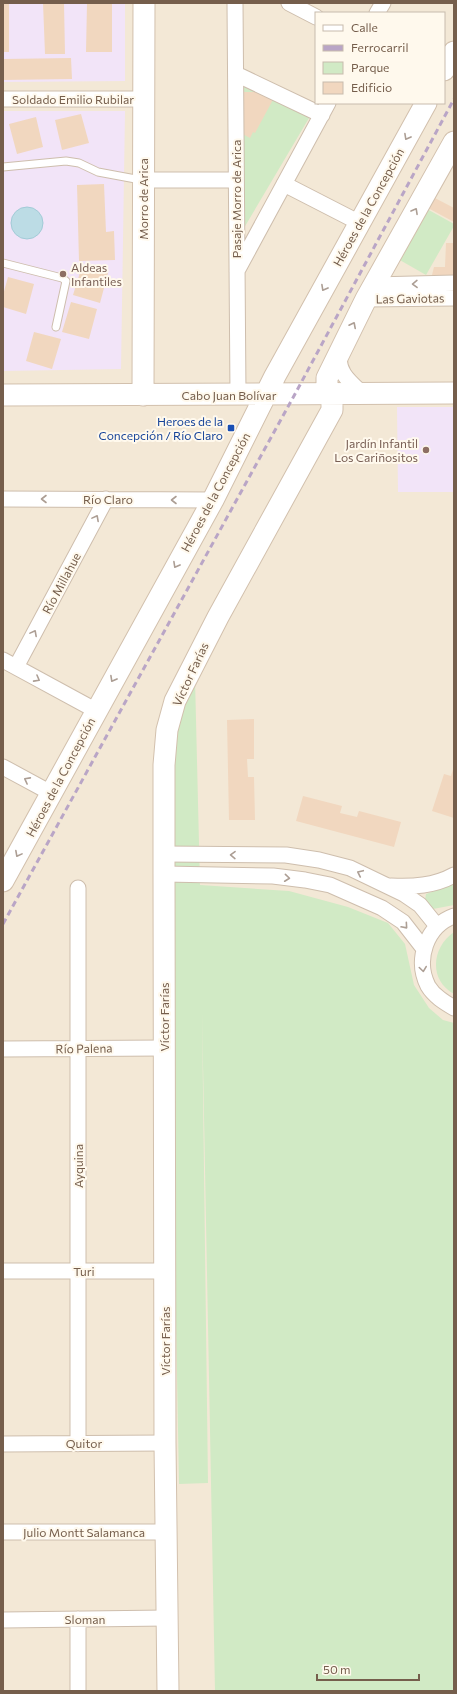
<svg xmlns="http://www.w3.org/2000/svg" width="457" height="1694" font-family="Commissioner,sans-serif">
<style>
.residential{fill:#f3e8d6;fill-rule:evenodd}
.education{fill:#f2e4f8}
.green{fill:#d1eac5}
.water{fill:#bcdce5;stroke:#a2cbd7}
.building{fill:#f1d7bf}
.lines{fill:none;stroke-linecap:round;stroke-linejoin:round}
.lane-casing{stroke:#cebead;stroke-width:9}
.street-casing{stroke:#cebead;stroke-width:17}
.secondary-casing{stroke:#d2c0ad;stroke-width:23}
.lane{stroke:#fff;stroke-width:7}
.street{stroke:#fff;stroke-width:15}
.secondary{stroke:#fff;stroke-width:21}
.rail{stroke:#b9a5c6;stroke-width:3;stroke-dasharray:6 4;stroke-linecap:butt}
.oneway{stroke:#ac9e94}
.education-dot{fill:#8d6e63;stroke:#fff9ed;stroke-width:1.5}
.transit-dot{fill:#1a4fb4;stroke:#fff9ed;stroke-width:1.5}
.labels{text-anchor:middle;dominant-baseline:central;stroke-width:4;stroke-linejoin:round;paint-order:stroke}
.street-label{font-size:12px;fill:#755e4c;stroke:#fff9ed}
.education-label{font-size:12px;fill:#785e54;stroke:#fff9ed;text-anchor:start}
.transit-label{font-size:12px;fill:#164399;stroke:#fff9ed;text-anchor:end}
</style>
<rect width="100%" height="100%" fill="#fcf5e7"/>
<path class="residential" d="M3,3h451v1688h-451zM316,13h128v90h-128z"/>
<path class="education" d="M3,3h122v78l-122,1z
M3,111h122l-4,258 -118,2z
M397,407h57v85h-56z"/>
<path class="green" d="M238,77l74,36 -71,120z
M427,209l27,15v2l-28,49 -28,-16z
M195,678l5,207 89,6 59,16 40,16 17,21 9,41 15,23 14,12 11,3v668h-239l-13,-679 6,471 -29,1 -5,-274 -2,-366 3,-128z
M454,884v21l-21,4 -8,-9 1,-6z
M454,932v62c-26,-14 -22,-47 0,-62z"/>
<path class="water" d="M11 223a16 16 0 1 1 32 0a16 16 0 1 1-32 0Z"/>
<path class="building" d="M3,3h6v49h-6z
M43,3h21l1,51h-20z
M87,3h25v49h-26z
M71,58l1,21 -69,1v-21z
M240,92h28l7,4 -20,37 -2,-1 -3,6 -13,-7z
M81,114l8,29 -27,7 -7,-30z
M36,117l7,30 -26,7 -8,-30z
M104,184l2,48 8,-1 1,29 -36,1 -2,-76z
M433,197l21,11v14l-26,-14z
M446,243h8v36h-23l3,-12h11z
M82,266l26,7 -8,30 -27,-8z
M8,277l26,7 -8,30 -23,-7v-12z
M71,302l26,7 -8,30 -27,-7z
M34,332l27,7 -9,30 -26,-8z
M254,719v40h-7l1,18h6l1,43h-26l-2,-100z
M454,766v52l-22,-7 12,-37 7,2z
M303,796l39,10 -2,7 17,4 2,-6 42,11 -7,25 -98,-26z"/>
<g class="lines">
<g class="lane-casing">
<path id="lane" d="M3,167l63,-6 13,2 19,9 43,8
M3,263l59,15 4,3 -10,46"/>
</g>
<g class="street-casing">
<path id="street" d="M235,3l3,392
M289,3l27,14
M377,13l6,-10
M236,74l86,41
M3,99h141
M143,180h93
M284,184l76,39
M237,271l91,-168
M374,285l80,-2
M366,299l88,-1
M340,352c-4,20 10,30 23,42
M3,499l210,1
M3,660l92,50
M16,667l90,-168
M3,767l48,26
M164,854l122,1 33,5 31,8 54,26 16,11 17,21
M164,874l109,2 32,4 25,5 52,23 21,14 21,27
M391,886c22,1 43,0 63,-11
M78,888v556
M454,916c-28,10 -39,44 -26,70 6,10 16,16 26,22
M3,1049l162,-1
M3,1271h162
M3,1444l162,-1
M3,1532h162
M78,1619v72
M3,1620l164,-2"/>
</g>
<g class="secondary-casing">
<path id="secondary" d="M444,70l10,-18
M3,395l451,-2
M143,395l1,-392
M3,881l210,-381 62,-124 151,-273
M168,1691l-3,-248 -1,-569v-109l3,-35 8,-29 43,-84 114,-207v-16l-5,-8v-8l39,-79 88,-157"/>
</g>
<use href="#lane" class="lane"/>
<use href="#street" class="street"/>
<use href="#secondary" class="secondary"/>
<path class="rail" d="M3,924l292,-530 159,-295"/>
</g>
<defs><path id="oneway-chevron" d="M-2-3.5L2.5 0L-2 3.5" fill="none" stroke-width="1.6" stroke-linecap="round" stroke-linejoin="round"/></defs>
<g class="oneway">
<use href="#oneway-chevron" transform="translate(407 137) rotate(119)"/>
<use href="#oneway-chevron" transform="translate(415 211) rotate(-61)"/>
<use href="#oneway-chevron" transform="translate(415 284) rotate(179)"/>
<use href="#oneway-chevron" transform="translate(324 288) rotate(119)"/>
<use href="#oneway-chevron" transform="translate(353 325) rotate(-63)"/>
<use href="#oneway-chevron" transform="translate(44 499) rotate(-180)"/>
<use href="#oneway-chevron" transform="translate(174 500) rotate(-180)"/>
<use href="#oneway-chevron" transform="translate(96 518) rotate(-62)"/>
<use href="#oneway-chevron" transform="translate(176 565) rotate(119)"/>
<use href="#oneway-chevron" transform="translate(34 633) rotate(-62)"/>
<use href="#oneway-chevron" transform="translate(37 679) rotate(29)"/>
<use href="#oneway-chevron" transform="translate(113 679) rotate(119)"/>
<use href="#oneway-chevron" transform="translate(27 780) rotate(-152)"/>
<use href="#oneway-chevron" transform="translate(18 854) rotate(118)"/>
<use href="#oneway-chevron" transform="translate(233 855) rotate(-179)"/>
<use href="#oneway-chevron" transform="translate(360 873) rotate(-155)"/>
<use href="#oneway-chevron" transform="translate(287 878) rotate(6)"/>
<use href="#oneway-chevron" transform="translate(405 926) rotate(49)"/>
<use href="#oneway-chevron" transform="translate(423 969) rotate(82)"/>
</g>
<g class="education-dot">
<circle cx="63" cy="274" r="4"/>
<circle cx="426" cy="450" r="4"/>
</g>
<rect class="transit-dot" x="227" y="424" width="8" height="8" rx="2"/>
<g class="labels">
<g class="street-label">
<text x="73" y="99">Soldado Emilio Rubilar</text>
<text transform="translate(143 199) rotate(-90)">Morro de Arica</text>
<text transform="translate(236 199) rotate(-90)">Pasaje Morro de Arica</text>
<text transform="translate(368 207) rotate(-61)">Héroes de la Concepción</text>
<text transform="translate(410 298) rotate(-1)">Las Gaviotas</text>
<text x="229" y="395">Cabo Juan Bolívar</text>
<text transform="translate(215 492) rotate(-62)">Héroes de la Concepción</text>
<text x="108" y="499">Río Claro</text>
<text transform="translate(61 583) rotate(-62)">Río Millahue</text>
<text transform="translate(190 674) rotate(-65)">Víctor Farías</text>
<text transform="translate(60 777) rotate(-62)">Héroes de la Concepción</text>
<text transform="translate(164 1017) rotate(-90)">Víctor Farías</text>
<text transform="translate(84 1048) rotate(-1)">Río Palena</text>
<text transform="translate(78 1166) rotate(-90)">Ayquina</text>
<text x="84" y="1271">Turi</text>
<text transform="translate(165 1341) rotate(-90)">Víctor Farías</text>
<text x="84" y="1443">Quitor</text>
<text x="84" y="1532">Julio Montt Salamanca</text>
<text x="85" y="1619">Sloman</text>
</g>
<g class="education-label">
<text x="71" y="267">Aldeas<tspan x="71" dy="14">Infantiles</tspan></text>
<text x="418" y="443" text-anchor="end">Jardín Infantil<tspan x="418" dy="14">Los Cariñositos</tspan></text>
</g>
<g class="transit-label">
<text x="223" y="421">Heroes de la<tspan x="223" dy="14">Concepción / Río Claro</tspan></text>
</g>
</g>
<rect width="457" height="1694" fill="none" stroke="#755e4c" stroke-width="8"/>
<rect x="315" y="12" width="130" height="92" fill="#fff9ed" stroke="#c8bbad"/>
<rect x="323" y="25" width="20" height="6" fill="#ffffff" stroke="#c8bbad"/>
<text x="351" y="32" font-size="12" fill="#755e4c">Calle</text>
<rect x="323" y="45" width="20" height="6" fill="#b9a5c6" stroke="#c8bbad"/>
<text x="351" y="52" font-size="12" fill="#755e4c">Ferrocarril</text>
<rect x="323" y="62" width="20" height="12" fill="#d1eac5" stroke="#c8bbad"/>
<text x="351" y="72" font-size="12" fill="#755e4c">Parque</text>
<rect x="323" y="82" width="20" height="12" fill="#f1d7bf" stroke="#c8bbad"/>
<text x="351" y="92" font-size="12" fill="#755e4c">Edificio</text>
<path d="M317 1674v6h102v-6" fill="none" stroke="#755e4c" stroke-width="2"/>
<text x="323" y="1674" font-size="12" fill="#755e4c" stroke="#fff9ed" stroke-width="3" paint-order="stroke">50 m</text>
</svg>
